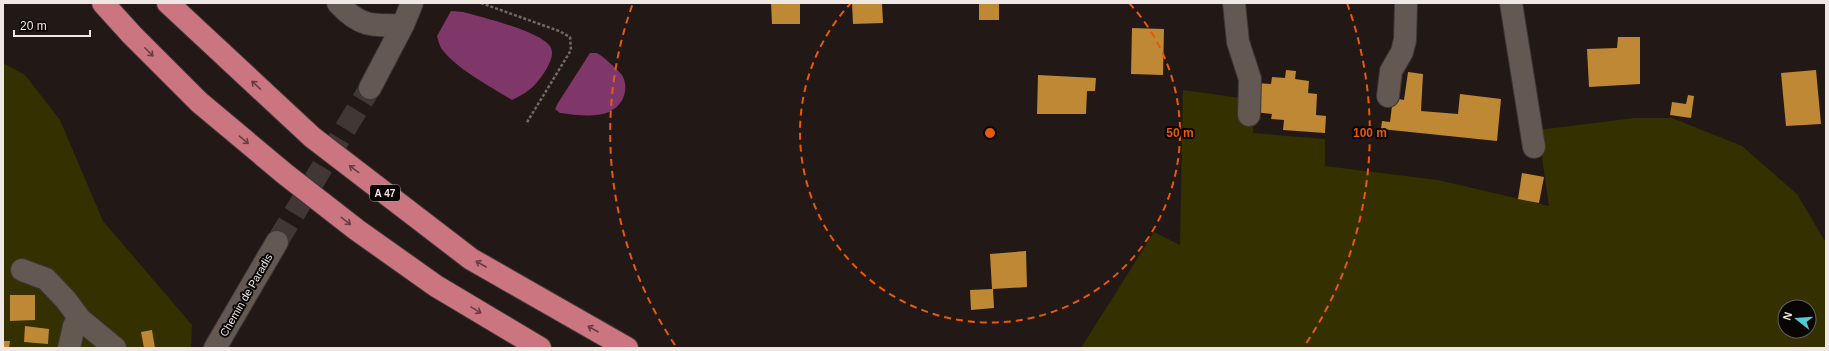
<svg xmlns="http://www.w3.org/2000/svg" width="1829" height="351" font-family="Arial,sans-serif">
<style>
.green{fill:#343000;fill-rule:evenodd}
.water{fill:#7f376a}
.building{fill:#bf8835}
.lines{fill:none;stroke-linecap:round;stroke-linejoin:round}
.minor-tunnel{stroke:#413734;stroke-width:22;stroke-dasharray:22 11;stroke-linecap:butt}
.minor-casing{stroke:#3d3634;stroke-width:24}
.highway-casing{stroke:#3d3634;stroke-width:24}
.path{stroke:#726a67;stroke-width:2.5;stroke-dasharray:3 2;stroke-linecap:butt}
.minor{stroke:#645853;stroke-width:22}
.highway{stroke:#cb7581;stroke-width:22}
.oneway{stroke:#6a3d42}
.ring{fill:none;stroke:#e8590c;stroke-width:2;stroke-dasharray:7 5}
.labels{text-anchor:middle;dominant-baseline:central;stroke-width:4;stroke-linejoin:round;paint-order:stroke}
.shield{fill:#080504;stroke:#a9a3a1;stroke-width:1}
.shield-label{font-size:10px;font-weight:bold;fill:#eee7e4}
.street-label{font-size:11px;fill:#eee7e4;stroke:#080504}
.centre{fill:#e8590c;stroke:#080504;stroke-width:2}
.ring-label{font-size:12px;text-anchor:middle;font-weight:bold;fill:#e8590c;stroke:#080504;stroke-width:4;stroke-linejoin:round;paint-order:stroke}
</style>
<rect width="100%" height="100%" fill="#221815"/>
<path class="green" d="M3,63l22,12 35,45 43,101 89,104 -1,23h-188z
M1183,90l72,10 -2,33 72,6v27l113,14 111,26 -11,-76 96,-12h38l70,28 55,48 29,49v105h-745l73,-116 26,13zM1785,307h24v24h-24z"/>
<path class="water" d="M451,11l12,1c18,5 81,20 88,36 3,7 -1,14 -4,20 -10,17 -18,24 -35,32 -21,-13 -57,-32 -71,-52 -2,-4 -3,-9 -4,-12z
M590,53c2,0 4,0 6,0 5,1 23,18 26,22 8,14 1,31 -13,37 -15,6 -34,3 -49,1l-5,-4 3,-6z"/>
<path class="building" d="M771,3h29v21h-28z
M852,3h30l1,20 -30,1z
M979,3h20v17h-20z
M1132,28l32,1 -1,46 -32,-1z
M1618,37h22v47l-51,3 -2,-38 30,-1z
M1286,70l10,1 -1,8 14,2 -1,12 9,1 -1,21 10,1 -1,17 -42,-3 1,-10 -13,-1 1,-5 -18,-2 1,-29 16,1 1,-7 13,1z
M1816,70l5,54 -35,2 -5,-53z
M1408,72l15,2 -2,37 37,3 2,-20 41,5 -4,42 -116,-12 1,-8 8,1 3,-24 11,2z
M1038,75l58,3 -1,13h-8l-1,23h-49z
M1688,95l6,1 -3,22 -21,-3 2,-13 14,2z
M1522,173l22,4 -5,26 -21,-4z
M1026,251l1,36 -34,2 1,19 -23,2 -1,-20 22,-1 -2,-35z
M10,295h25v25l-25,1z
M25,326l24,3 -1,15 -24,-2z
M152,330l3,18h-11l-3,-16z
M3,341h7l-1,7h-6z"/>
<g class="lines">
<path class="minor-tunnel" d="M277,242l93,-154"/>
<g class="minor-casing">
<path id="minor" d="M338,3c22,24 34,23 65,22
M1234,3l4,39 12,37 -1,36
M1511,3l23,144
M370,88l33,-63 9,-22
M1388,96l3,-25 11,-19 3,-12 1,-37
M22,270l24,9 20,21 14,19 35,29
M69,348l5,-22 6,-7
M215,348l62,-106"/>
</g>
<g class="highway-casing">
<path id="highway" d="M103,3l29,32 67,67 86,72 72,56 79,56 104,62
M168,3l144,134 159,122 156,89"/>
</g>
<path class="path" d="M481,3l78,28 11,6 1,13 -45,74"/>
<use href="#minor" class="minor"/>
<use href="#highway" class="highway"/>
</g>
<defs><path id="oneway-shaft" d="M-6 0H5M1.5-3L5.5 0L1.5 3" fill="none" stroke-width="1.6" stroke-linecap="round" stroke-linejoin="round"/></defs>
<g class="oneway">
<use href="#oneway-shaft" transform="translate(149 52) rotate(45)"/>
<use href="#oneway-shaft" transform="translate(256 85) rotate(-137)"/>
<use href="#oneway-shaft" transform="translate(244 140) rotate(40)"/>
<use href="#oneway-shaft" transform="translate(354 169) rotate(-143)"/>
<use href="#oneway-shaft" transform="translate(346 221) rotate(38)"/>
<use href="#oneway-shaft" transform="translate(481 264) rotate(-150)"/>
<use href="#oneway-shaft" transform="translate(476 310) rotate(31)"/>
<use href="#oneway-shaft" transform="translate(593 329) rotate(-150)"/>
</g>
<g class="ring">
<path d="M1129 3A190 190 0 1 1 851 3"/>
<path d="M675 345A380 380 0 0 1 633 3M1347 3A380 380 0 0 1 1305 345"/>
</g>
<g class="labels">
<rect class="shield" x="370" y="185" width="30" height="16" rx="3"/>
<g class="shield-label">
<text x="385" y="193">A 47</text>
</g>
<g class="street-label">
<text transform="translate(246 295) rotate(-60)">Chemin de Paradis</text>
</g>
</g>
<circle cx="990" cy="133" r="6" class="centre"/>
<g class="ring-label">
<text x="1180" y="137">50 m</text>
<text x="1370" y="137">100 m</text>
</g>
<rect width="1829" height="351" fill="none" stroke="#eee7e4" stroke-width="8"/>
<g transform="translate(1797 319) rotate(287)"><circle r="19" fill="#080504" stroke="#645f5e"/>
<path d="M0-3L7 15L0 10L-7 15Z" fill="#52ccd0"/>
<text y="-6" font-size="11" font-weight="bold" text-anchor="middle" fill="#eee7e4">N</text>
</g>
<path d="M14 30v6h76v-6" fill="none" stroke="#eee7e4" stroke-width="2"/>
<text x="20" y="30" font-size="12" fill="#eee7e4" stroke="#080504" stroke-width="3" paint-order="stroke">20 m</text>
</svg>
